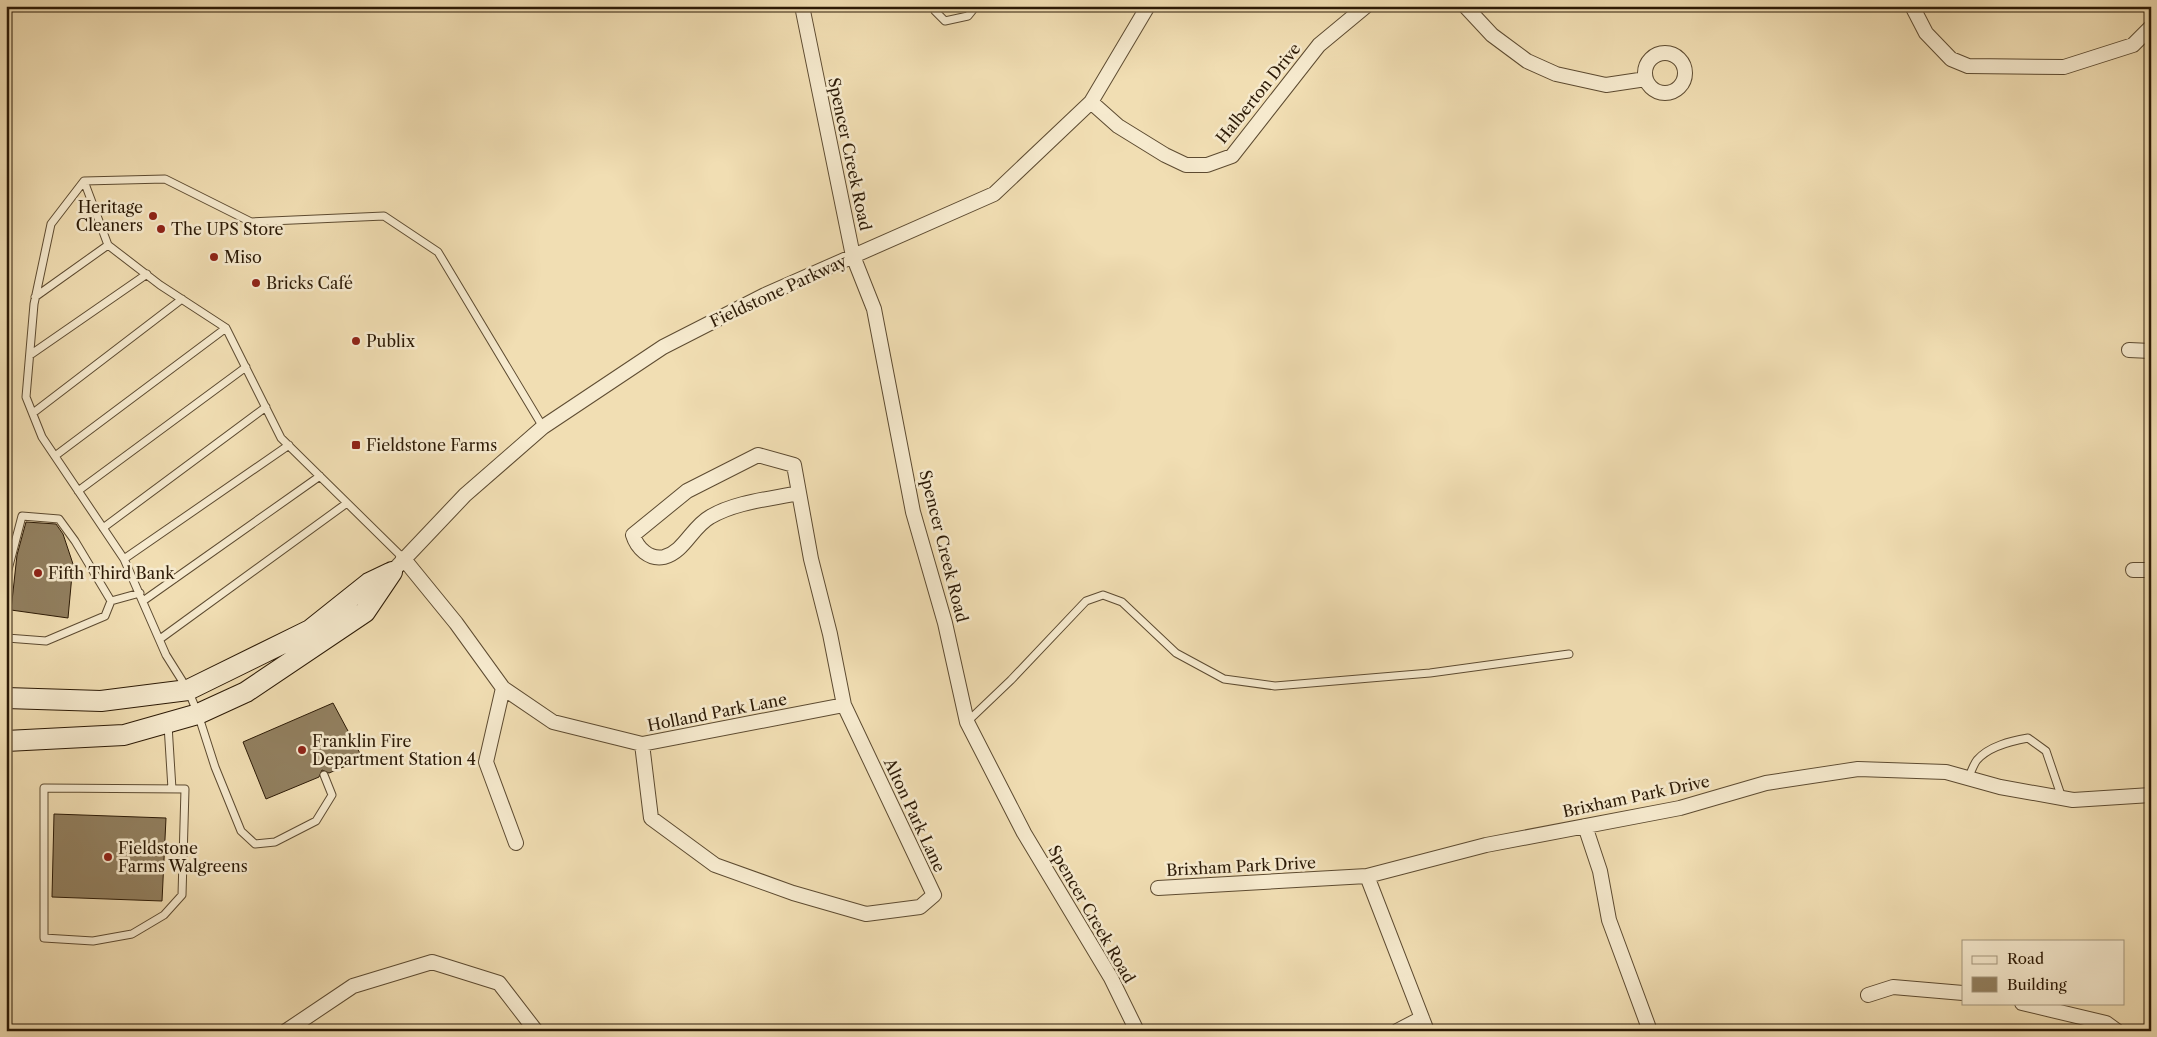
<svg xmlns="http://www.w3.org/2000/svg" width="2157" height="1037" font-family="'Libre Caslon Text',serif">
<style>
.building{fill:#928060;stroke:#2c1a06}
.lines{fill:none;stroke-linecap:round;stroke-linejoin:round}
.lane-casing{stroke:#5d4b31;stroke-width:9}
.street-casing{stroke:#5d4b31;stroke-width:16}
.secondary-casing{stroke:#2c1a06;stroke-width:22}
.lane{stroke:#f6eace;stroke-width:7}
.street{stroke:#f6eace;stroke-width:14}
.secondary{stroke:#f6eace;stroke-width:20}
.poi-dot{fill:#8f2418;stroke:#f6eace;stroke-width:2}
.labels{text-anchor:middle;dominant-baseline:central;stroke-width:5;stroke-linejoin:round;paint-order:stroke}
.street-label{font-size:16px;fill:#2c1a06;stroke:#f6eace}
.poi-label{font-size:16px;fill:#2c1a06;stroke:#f6eace;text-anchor:start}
</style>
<rect width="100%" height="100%" fill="#f1deb3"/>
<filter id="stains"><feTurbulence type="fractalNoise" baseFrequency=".004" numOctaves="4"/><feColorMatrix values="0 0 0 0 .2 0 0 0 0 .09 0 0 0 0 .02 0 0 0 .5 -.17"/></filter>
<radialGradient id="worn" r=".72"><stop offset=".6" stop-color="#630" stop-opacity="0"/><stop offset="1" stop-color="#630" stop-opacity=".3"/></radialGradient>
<path class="building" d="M26,522l30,2 7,10 10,30 -5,54 -57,-8 6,-55z
M333,703l30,56 -34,14 -7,-3 -3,7 -53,22 -23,-57z
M54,814l112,4 -4,83 -110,-4z"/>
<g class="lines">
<g class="lane-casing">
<path id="lane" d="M933,6l2,5 10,10 23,-5 8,-10
M84,181l24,64 52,40 66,43 55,110 122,120
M35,297l73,-52
M30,355l117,-81
M33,413l149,-114
M55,456l171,-128
M78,491l168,-124
M103,528l163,-121
M124,559l165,-114
M6,577l16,-61 37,3 16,22 36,60
M111,601l29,-8
M143,601l177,-125
M6,635l1,3 39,3 59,-25 6,-15
M160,639l187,-136
M967,722l44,-42 75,-79 17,-6 19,7 54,51 48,26 51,7 155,-13 139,-19
M168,725l4,64
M324,775l8,20 -16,26 -41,21 -20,2 -14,-13 -26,-64 -17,-53 -10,-24 -22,-35 -42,-96 -82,-122 -16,-40 8,-93 17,-80 33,-43 81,-2 86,43 133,-6 54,36 105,175
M1968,778c3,-5 5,-13 9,-18 12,-14 34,-19 51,-22l18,13 16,47
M44,788l141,1 -3,106 -18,20 -32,19 -39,7 -49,-3z"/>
</g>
<g class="street-casing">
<path id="street" d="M802,6l51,250 21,53 39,203 32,111 22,99 57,111 87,145 26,53
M1465,6l27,29 35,26 29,13 50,11 40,-6
M1912,6l14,27 25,26 17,7 96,1 69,-22 18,-18
M1645 73a20 20 0 1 1 40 0a20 20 0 1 1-40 0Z
M1091,102l27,24 47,29 21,10h21l25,-9 87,-111 47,-39
M2129,350l22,1
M403,558l53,65 47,65 50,34 89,22 202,-39
M2133,570h18
M392,572l73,-77 78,-68 120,-80 102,-52 229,-101 97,-92 57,-96
M503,688l-17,74 30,81
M642,744l9,74 64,47 78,28 73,21 54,-7 14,-12 -90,-190 -14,-71 -19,-75 -17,-94 -36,-10 -71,36 -54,44c4,13 16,25 31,22 20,-5 28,-30 46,-40 25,-15 60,-18 89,-24
M1585,826l15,45 9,49 41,111
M1367,876l60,155
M1158,888l209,-12 119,-31 194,-37 86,-25 92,-14 88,3 54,15 73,13 78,-5
M1868,995l25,-8 70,6
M2022,1003l84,20 11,8
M286,1031l67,-45 79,-24 67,21 37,48
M1397,1031l25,-13"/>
</g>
<g class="secondary-casing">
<path id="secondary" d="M6,698l95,3 87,-11 122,-60 59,-47 21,-10
M6,741l118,-6 74,-21 48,-22 119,-80 27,-40"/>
</g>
<use href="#lane" class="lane"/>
<use href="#street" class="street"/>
<use href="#secondary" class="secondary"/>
</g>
<g class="poi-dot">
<circle cx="153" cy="216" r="5"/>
<circle cx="161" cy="229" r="5"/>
<circle cx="214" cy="257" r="5"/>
<circle cx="256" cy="283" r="5"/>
<circle cx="356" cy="341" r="5"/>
<rect x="351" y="440" width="10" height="10" rx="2.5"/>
<circle cx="38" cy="573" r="5"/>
<circle cx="302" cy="750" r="5"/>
<circle cx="108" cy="857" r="5"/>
</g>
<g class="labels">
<g class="street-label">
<text transform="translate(1258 93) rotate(-51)">Halberton Drive</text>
<text transform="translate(850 154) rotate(78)">Spencer Creek Road</text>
<text transform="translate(778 291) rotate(-25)">Fieldstone Parkway</text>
<text transform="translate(944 546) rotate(76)">Spencer Creek Road</text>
<text transform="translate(717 712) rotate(-11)">Holland Park Lane</text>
<text transform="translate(1636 796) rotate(-12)">Brixham Park Drive</text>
<text transform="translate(915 815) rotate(65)">Alton Park Lane</text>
<text transform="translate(1241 866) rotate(-3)">Brixham Park Drive</text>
<text transform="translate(1092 914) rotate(60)">Spencer Creek Road</text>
</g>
<g class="poi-label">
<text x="143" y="207" text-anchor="end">Heritage<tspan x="143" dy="18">Cleaners</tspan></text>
<text x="171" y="229">The UPS Store</text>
<text x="224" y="257">Miso</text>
<text x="266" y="283">Bricks Café</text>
<text x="366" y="341">Publix</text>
<text x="366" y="445">Fieldstone Farms</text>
<text x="48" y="573">Fifth Third Bank</text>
<text x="312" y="741">Franklin Fire<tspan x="312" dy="18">Department Station 4</tspan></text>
<text x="118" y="848">Fieldstone<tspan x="118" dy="18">Farms Walgreens</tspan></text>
</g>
</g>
<rect width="2157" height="1037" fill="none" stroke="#f1deb3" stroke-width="25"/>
<rect x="8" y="8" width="2142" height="1022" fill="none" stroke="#2c1a06" stroke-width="2.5"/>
<rect x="12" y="12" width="2132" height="1012" fill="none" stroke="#2c1a06"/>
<rect x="1962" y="940" width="162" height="65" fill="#f6eace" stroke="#a5977e"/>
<rect x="1972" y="956" width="25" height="8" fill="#f6eace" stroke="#a5977e"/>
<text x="2007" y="964" font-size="15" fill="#2c1a06">Road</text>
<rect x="1972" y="977" width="25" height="15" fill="#928060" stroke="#a5977e"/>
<text x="2007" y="990" font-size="15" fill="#2c1a06">Building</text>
<rect width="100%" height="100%" filter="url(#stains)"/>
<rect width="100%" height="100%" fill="url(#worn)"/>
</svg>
